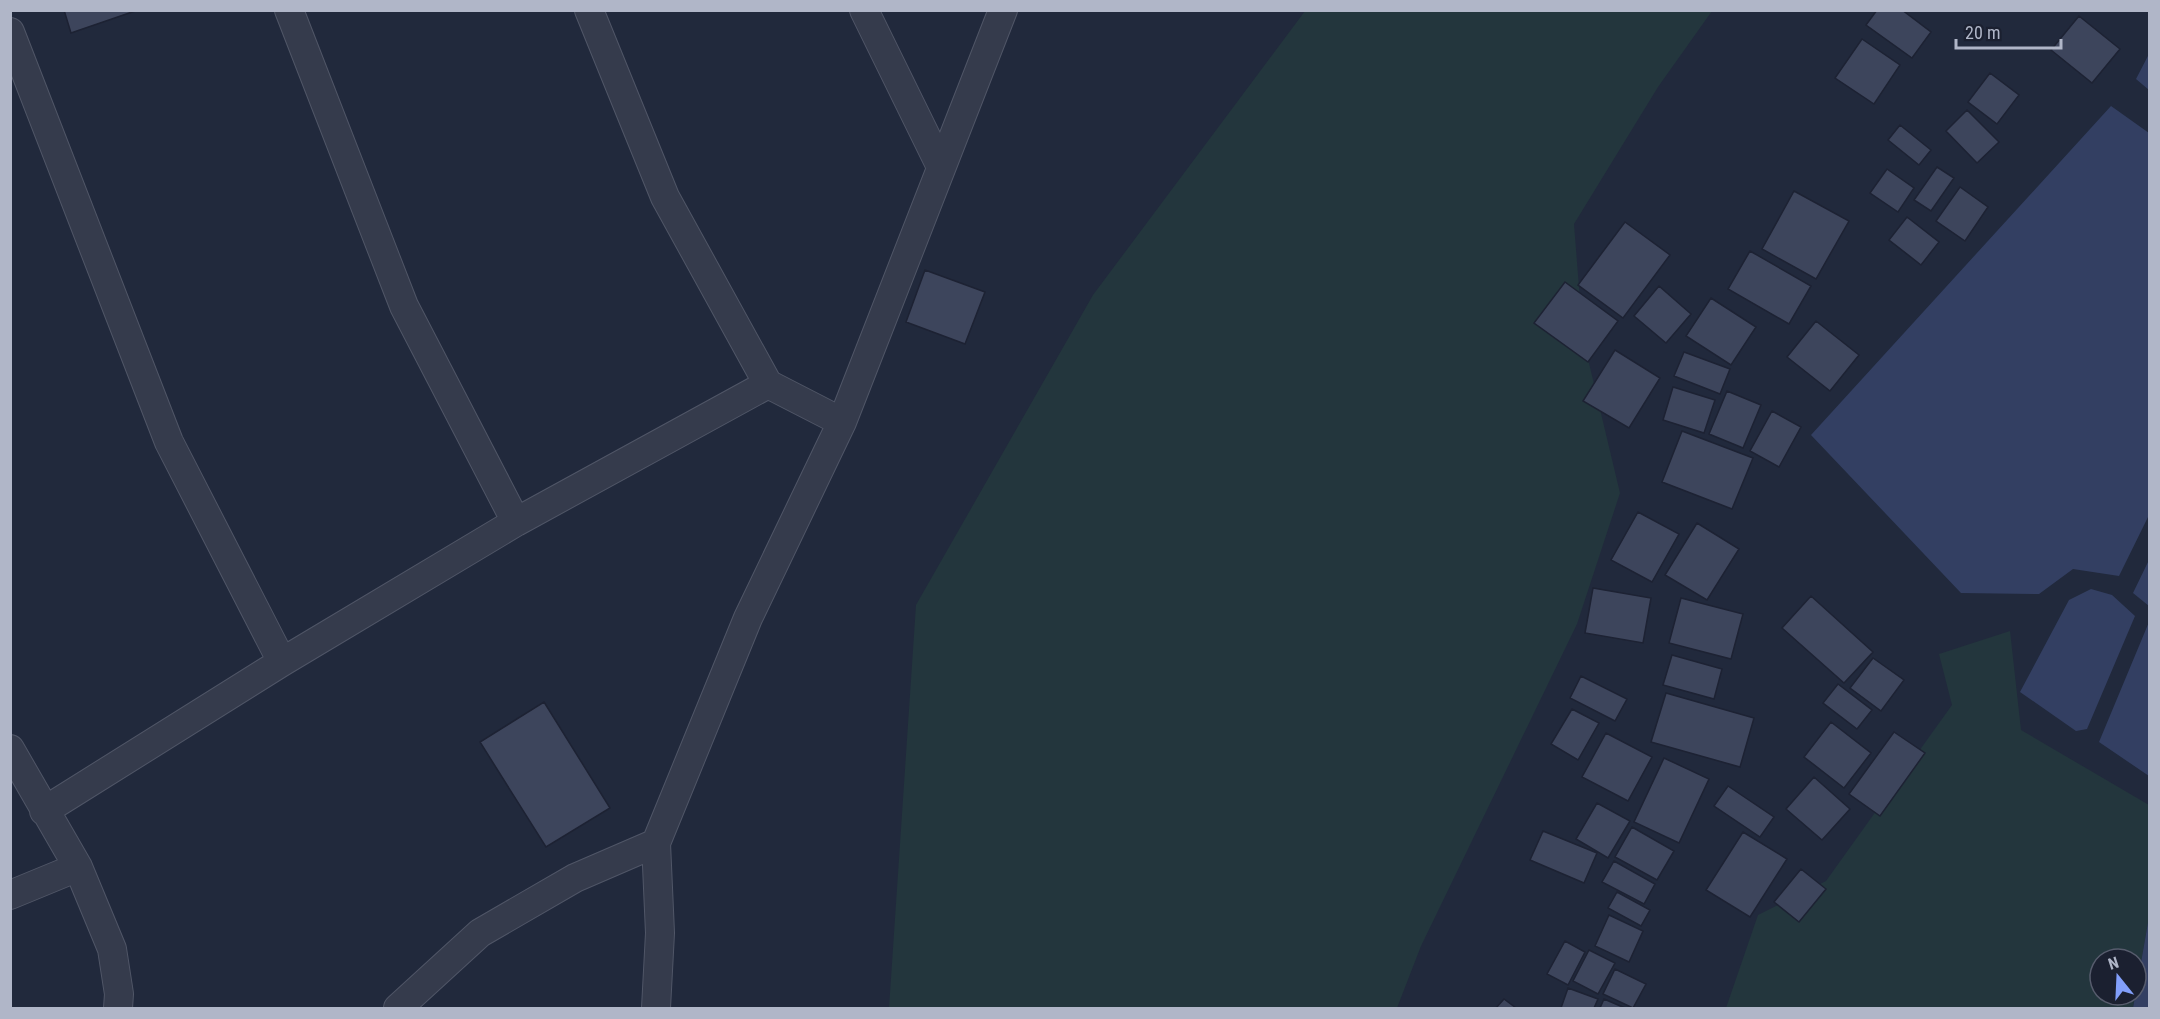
<svg xmlns="http://www.w3.org/2000/svg" width="2160" height="1019" font-family="'Roboto Condensed',sans-serif">
<style>
.green{fill:#23363d}
.water{fill:#333f62}
.building{fill:#3d455c;stroke:#1d2233;stroke-width:1.5}
.lines{fill:none;stroke-linecap:round;stroke-linejoin:round}
.street-casing{stroke:#505667;stroke-width:30}
.street{stroke:#353b4c;stroke-width:28}
</style>
<rect width="100%" height="100%" fill="#21293c"/>
<path class="green" d="M1305,11h407l-54,76 -84,137 9,114 37,155 -43,131 -156,322 -24,62h-508l27,-403 177,-310z
M2010,631l11,99 128,75v112l-13,74v-32h-36v36h35l-2,13h-407l32,-93 68,-34 126,-176 -13,-51z"/>
<path class="water" d="M2149,54v36l-13,-11z
M2111,106l38,27v382l-30,61 -46,-7 -34,25 -78,-1 -150,-158z
M2149,560v46l-16,-13z
M2091,589l21,6 23,21 -48,113 -11,2 -56,-39 49,-92z
M2149,622l1,154h-1l-50,-34z
M2149,917v91h-16z"/>
<path class="building" d="M64,10h74l-67,23z
M1877,10h25l29,22 -19,26 -46,-33z
M2079,16l41,33 -28,34 -41,-33z
M1862,39l38,26 -26,39 -39,-26z
M1990,73l29,22 -22,29 -29,-22z
M1967,110l32,32 -22,21 -31,-32z
M1900,125l31,25 -12,15 -31,-25z
M1937,167l17,11 -23,33 -17,-11z
M1887,169l27,19 -16,24 -28,-19z
M1960,187l28,20 -23,34 -29,-20z
M1794,191l55,30 -33,58 -54,-30z
M1907,217l32,25 -18,23 -32,-25z
M1625,222l45,33 -47,63 -45,-33z
M1750,251l61,35 -22,38 -61,-35z
M925,270l60,22 -20,52 -59,-22z
M1565,282l53,39 -30,41 -54,-39z
M1659,286l32,28 -25,29 -32,-27z
M1711,298l45,29 -25,38 -45,-29z
M1816,321l43,34 -29,36 -43,-34z
M1615,350l45,28 -31,50 -46,-27z
M1684,352l46,17 -10,25 -46,-18z
M1673,387l42,13 -11,33 -41,-13z
M1727,391l34,14 -18,43 -34,-14z
M1772,411l29,16 -22,40 -29,-16z
M1682,431l71,27 -21,51 -70,-27z
M1638,512l41,22 -27,48 -41,-22z
M1697,523l42,26 -32,51 -42,-25z
M1593,588l58,10 -8,45 -58,-10z
M1811,596l62,56 -29,31 -62,-55z
M1681,598l62,16 -12,45 -62,-16z
M1672,655l50,14 -8,30 -51,-14z
M1873,658l31,22 -23,31 -31,-23z
M1581,676l46,23 -12,22 -45,-23z
M1838,684l34,26 -15,19 -34,-26z
M1666,693l88,25 -14,49 -89,-25z
M544,702l66,106 -64,39 -66,-105z
M1572,709l27,14 -21,37 -27,-16z
M1831,722l40,31 -27,35 -40,-31z
M1894,732l31,21 -45,63 -31,-22z
M1606,733l46,24 -24,44 -46,-24z
M1664,758l45,21 -30,64 -45,-21z
M1814,777l36,32 -28,31 -36,-31z
M1728,786l46,31 -14,20 -46,-31z
M1597,803l33,18 -22,37 -32,-19z
M1632,827l42,24 -17,29 -42,-23z
M1543,831l54,22 -13,30 -54,-23z
M1743,832l44,27 -37,58 -44,-27z
M1614,861l41,23 -11,20 -42,-22z
M1801,869l25,20 -27,33 -25,-20z
M1617,892l33,18 -9,16 -33,-18z
M1609,915l34,16 -14,31 -34,-16z
M1565,941l20,11 -17,33 -21,-11z
M1589,950l26,13 -17,31 -25,-13z
M1615,969l31,15 -13,24 -30,-14z
M1568,988l30,11 -4,9h-33z
M1504,999l12,9h-20z
M1604,999l21,9h-25z"/>
<g class="lines">
<g class="street-casing">
<path id="street" d="M289,10l115,296 112,216
M589,10l76,187 103,187
M864,10l77,157
M10,32l159,410 113,220
M10,749l68,118 34,82 7,45 -1,14
M44,811l238,-149 234,-140 252,-138 74,38
M10,895l68,-28
M398,1008l82,-75 95,-55 81,-35
M656,1008l4,-75 -4,-90 92,-225 94,-196 161,-412"/>
</g>
<use href="#street" class="street"/>
</g>
<rect width="2160" height="1019" fill="none" stroke="#b0b6c8" stroke-width="24"/>
<g transform="translate(2118 977) rotate(342)"><circle r="28" fill="#1b2030" stroke="#575c6d" stroke-width="1.5"/>
<path d="M0-4.5L10 22L0 15L-10 22Z" fill="#829ffb"/>
<text y="-9" font-size="16" font-weight="bold" text-anchor="middle" fill="#b0b6c8">N</text>
</g>
<path d="M1956 39v9h105v-9" fill="none" stroke="#b0b6c8" stroke-width="3"/>
<text x="1965" y="39" font-size="18" fill="#b0b6c8" stroke="#1b2030" stroke-width="4.5" paint-order="stroke">20 m</text>
</svg>
